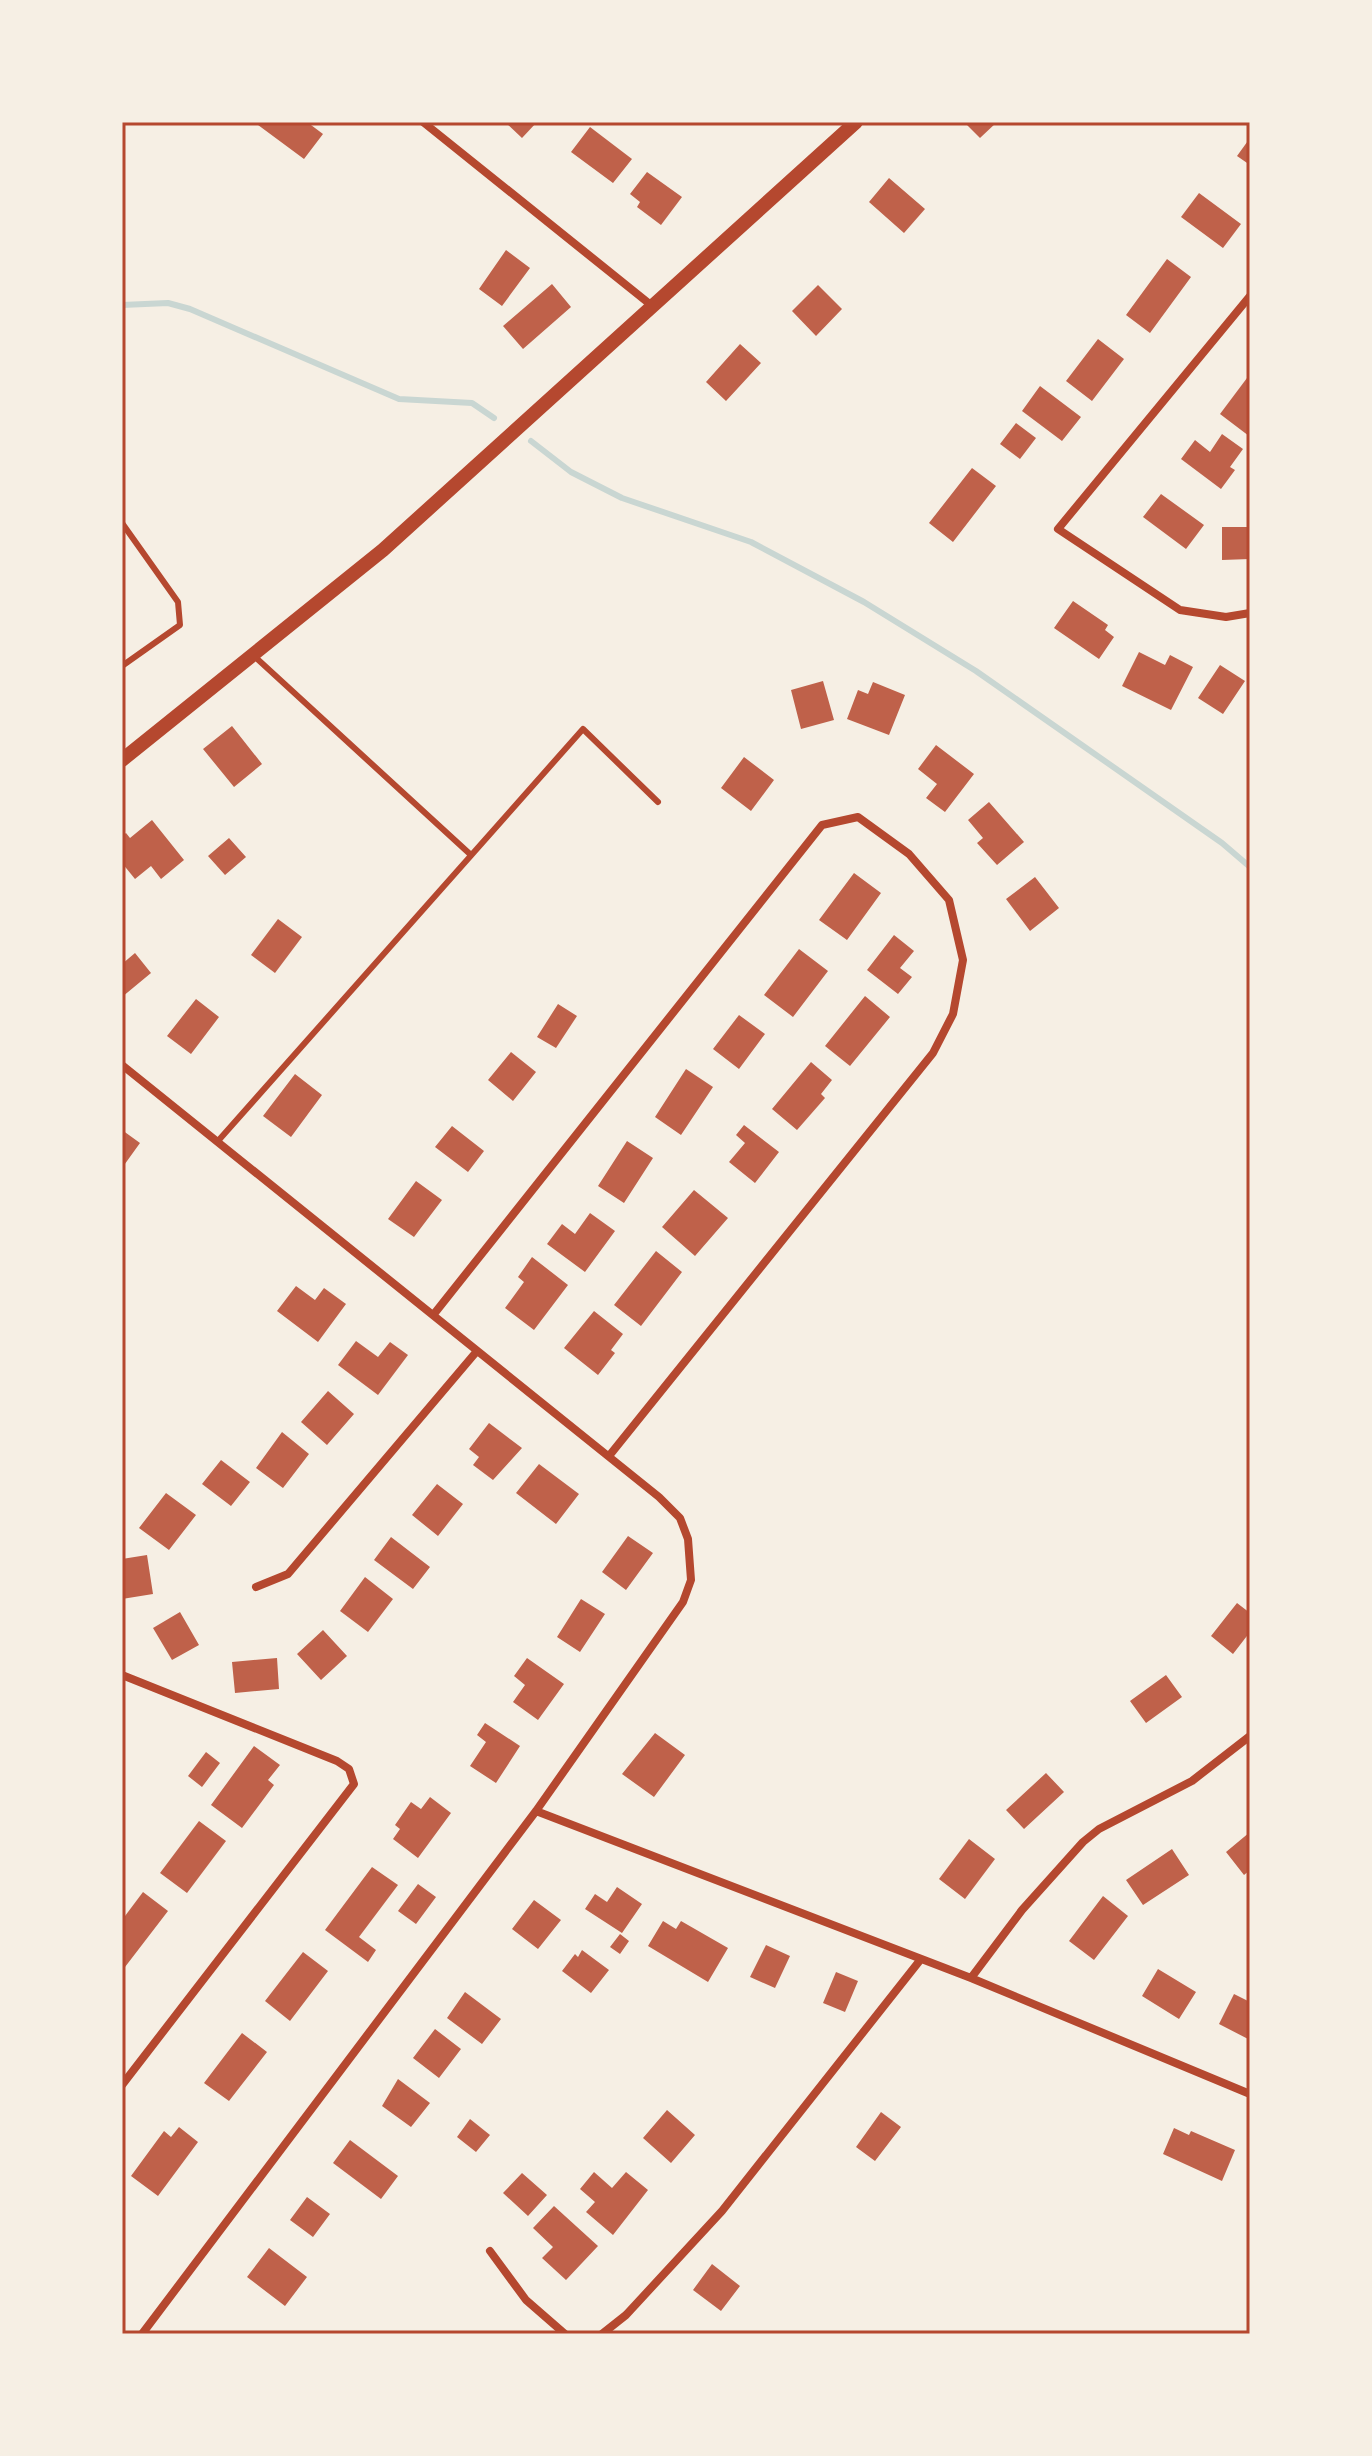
<svg xmlns="http://www.w3.org/2000/svg" width="1372" height="2456" font-family="'Alegreya Sans',sans-serif">
<style>
.lines{fill:none;stroke-linecap:round;stroke-linejoin:round}
.stream{stroke:#c9d6d2;stroke-width:6}
.building{fill:#bf614a}
.service{stroke:#b5482f;stroke-width:6}
.minor{stroke:#b5482f;stroke-width:8}
.tertiary{stroke:#b5482f;stroke-width:14}
.neatline{fill:none;stroke:#b5482f;stroke-width:3}
</style>
<rect width="100%" height="100%" fill="#f6efe4"/>
<g class="lines">
<path class="stream" d="M122,305l46,-2 22,6 209,90 73,4 22,15
M531,441l40,31 51,26 129,44 113,60 112,69 246,172 28,24"/>
</g>
<path class="building" d="M254,122h53l16,12 -19,25z
M505,122h32l-15,16z
M964,122h33l-17,16z
M590,127l42,32 -19,24 -42,-31z
M1250,138v27l-13,-9z
M647,172l35,25 -21,28 -24,-18 3,-5 -10,-8z
M889,178l36,31 -21,24 -35,-31z
M1199,193l42,31 -18,24 -42,-31z
M506,250l24,18 -28,38 -23,-17z
M1167,259l24,18 -41,56 -24,-18z
M552,284l19,23 -48,42 -20,-23z
M818,285l24,24 -26,27 -24,-25z
M1098,339l26,20 -32,42 -26,-20z
M740,344l21,19 -35,38 -20,-19z
M1250,374v60l-1,2 -29,-22z
M1040,386l41,31 -19,24 -40,-30z
M1016,423l20,15 -16,21 -20,-15z
M1222,434l21,15 -13,18 5,3 -14,19 -40,-30 14,-19 15,12z
M972,468l24,18 -43,56 -24,-19z
M1161,494l43,31 -18,24 -43,-32z
M1222,527h28v32l-28,1z
M1073,601l35,24 -3,5 9,7 -15,22 -45,-31z
M1139,652l26,13 5,-10 23,12 -22,43 -49,-24z
M1220,665l25,16 -22,33 -25,-16z
M823,681l11,39 -33,9 -10,-39z
M873,682l32,13 -16,40 -42,-16 11,-29 10,4z
M232,726l30,38 -28,23 -31,-38z
M936,745l38,29 -29,38 -19,-14 11,-14 -19,-15z
M744,757l30,23 -23,31 -30,-23z
M989,802l35,40 -27,23 -20,-22 6,-5 -15,-18z
M152,820l32,40 -23,19 -10,-13 -16,13 -13,-16v-27l4,-3 4,5z
M229,838l17,19 -21,18 -17,-19z
M854,873l27,20 -34,47 -28,-20z
M1035,877l24,31 -29,23 -24,-32z
M278,919l24,18 -27,36 -24,-18z
M894,935l20,16 -14,17 12,9 -14,17 -31,-24z
M799,949l29,22 -35,46 -29,-22z
M135,953l16,20 -29,24v-33z
M865,996l25,21 -40,49 -25,-20z
M196,999l23,18 -28,37 -24,-18z
M558,1004l19,12 -21,32 -19,-11z
M739,1015l26,19 -26,35 -26,-20z
M511,1052l25,20 -23,29 -25,-21z
M811,1062l21,18 -11,14 4,4 -28,32 -25,-21z
M686,1069l27,18 -32,48 -26,-18z
M295,1074l27,21 -31,42 -28,-21z
M744,1125l35,27 -24,31 -26,-21 16,-19 -9,-8z
M452,1126l32,25 -16,21 -33,-25z
M122,1130l18,13 -18,25z
M627,1141l26,17 -29,45 -26,-17z
M416,1181l26,19 -28,37 -26,-18z
M694,1190l34,28 -33,38 -33,-29z
M590,1213l25,18 -30,41 -38,-28 15,-20 13,10z
M656,1251l26,21 -41,54 -27,-21z
M532,1257l36,28 -34,45 -29,-22 19,-26 -6,-5z
M296,1286l19,14 9,-12 22,16 -28,38 -41,-31z
M594,1311l29,23 -12,16 4,3 -17,22 -34,-27z
M356,1341l22,16 12,-15 18,13 -30,40 -40,-30z
M328,1391l26,23 -27,31 -26,-23z
M489,1423l33,25 -29,32 -20,-15 6,-8 -10,-8z
M282,1432l27,22 -26,34 -27,-20z
M221,1460l29,22 -19,24 -29,-22z
M539,1464l40,30 -23,30 -40,-31z
M437,1484l26,20 -25,32 -26,-21z
M166,1493l30,22 -27,35 -30,-22z
M628,1536l25,17 -27,37 -24,-18z
M391,1537l39,30 -17,22 -39,-29z
M147,1555l6,39 -31,5v-40z
M365,1577l28,22 -25,33 -28,-21z
M581,1599l24,15 -25,38 -23,-15z
M1237,1603l13,10v19l-17,22 -22,-18z
M180,1612l19,33 -27,15 -19,-32z
M323,1630l24,26 -26,24 -24,-26z
M277,1658l2,31 -44,4 -3,-31z
M527,1658l37,26 -26,36 -25,-18 12,-17 -11,-9z
M1166,1675l16,22 -36,26 -16,-22z
M485,1723l35,23 -24,37 -26,-17 16,-24 -9,-7z
M655,1733l30,22 -31,42 -32,-23z
M254,1746l26,19 -12,15 6,5 -32,43 -31,-23z
M206,1752l14,11 -18,24 -14,-11z
M1046,1773l18,19 -40,37 -18,-19z
M430,1797l21,16 -33,45 -25,-19 7,-10 -5,-4 16,-23 10,7z
M199,1821l27,20 -39,52 -27,-20z
M1250,1832v38l-6,5 -18,-23z
M969,1839l26,20 -30,40 -26,-20z
M1172,1849l17,26 -46,30 -17,-25z
M372,1867l26,18 -39,52 17,13 -8,12 -43,-32z
M418,1884l18,13 -20,27 -18,-13z
M617,1887l25,17 -20,29 -37,-24 10,-15 12,8z
M143,1892l25,19 -43,56 -3,-3v-44z
M1103,1896l25,20 -34,44 -25,-19z
M534,1900l27,20 -23,29 -26,-20z
M663,1921l13,8 5,-8 47,27 -20,34 -60,-36z
M620,1934l9,7 -9,13 -10,-7z
M766,1945l24,11 -15,32 -25,-11z
M582,1950l27,20 -18,23 -29,-22 13,-17 3,3z
M303,1952l25,19 -38,50 -25,-20z
M1158,1969l38,23 -17,27 -37,-23z
M836,1972l22,9 -13,31 -22,-9z
M465,1992l36,27 -19,25 -35,-26z
M1234,1994l16,8v38l-31,-16z
M435,2029l26,20 -22,29 -26,-20z
M242,2033l25,19 -38,49 -25,-18z
M398,2079l32,24 -19,24 -29,-21z
M667,2110l28,25 -24,28 -28,-25z
M881,2112l20,15 -26,34 -19,-14z
M470,2119l20,16 -14,17 -19,-15z
M179,2127l19,15 -40,54 -27,-20 33,-45 7,6z
M1174,2128l15,7 2,-4 44,19 -13,31 -59,-27z
M350,2140l48,36 -17,23 -48,-36z
M594,2172l18,16 14,-16 22,18 -35,45 -27,-23 9,-10 -15,-13z
M522,2173l25,22 -19,21 -25,-23z
M307,2197l23,17 -17,23 -23,-17z
M554,2206l44,40 -32,34 -24,-22 11,-11 -20,-19z
M269,2248l38,29 -22,29 -38,-29z
M712,2264l28,22 -19,25 -28,-21z"/>
<g class="lines">
<path class="service" d="M122,523l56,79 2,23 -58,41
M254,656l217,199
M218,1141l365,-412 75,73"/>
<path class="minor" d="M423,122l228,183
M1250,296l-192,233 122,81 46,7 24,-4
M122,1065l537,432 21,21 8,21 3,41 -8,22 -147,209 -394,523
M434,1314l388,-489 36,-8 51,37 40,46 14,60 -10,54 -20,39 -324,403
M256,1587l32,-13 189,-223
M122,1675l215,86 12,8 5,15 -232,301
M536,1811l435,167 279,116
M971,1978l51,-68 61,-68 16,-13 93,-48 58,-45
M490,2251l36,49 39,34
M602,2334l24,-19 96,-104 199,-252"/>
<path class="tertiary" d="M122,760l261,-210 473,-428"/>
</g>
<rect width="1372" height="2456" fill="none" stroke="#f6efe4" stroke-width="248"/>
<rect x="124" y="124" width="1124" height="2208" class="neatline"/>
</svg>
